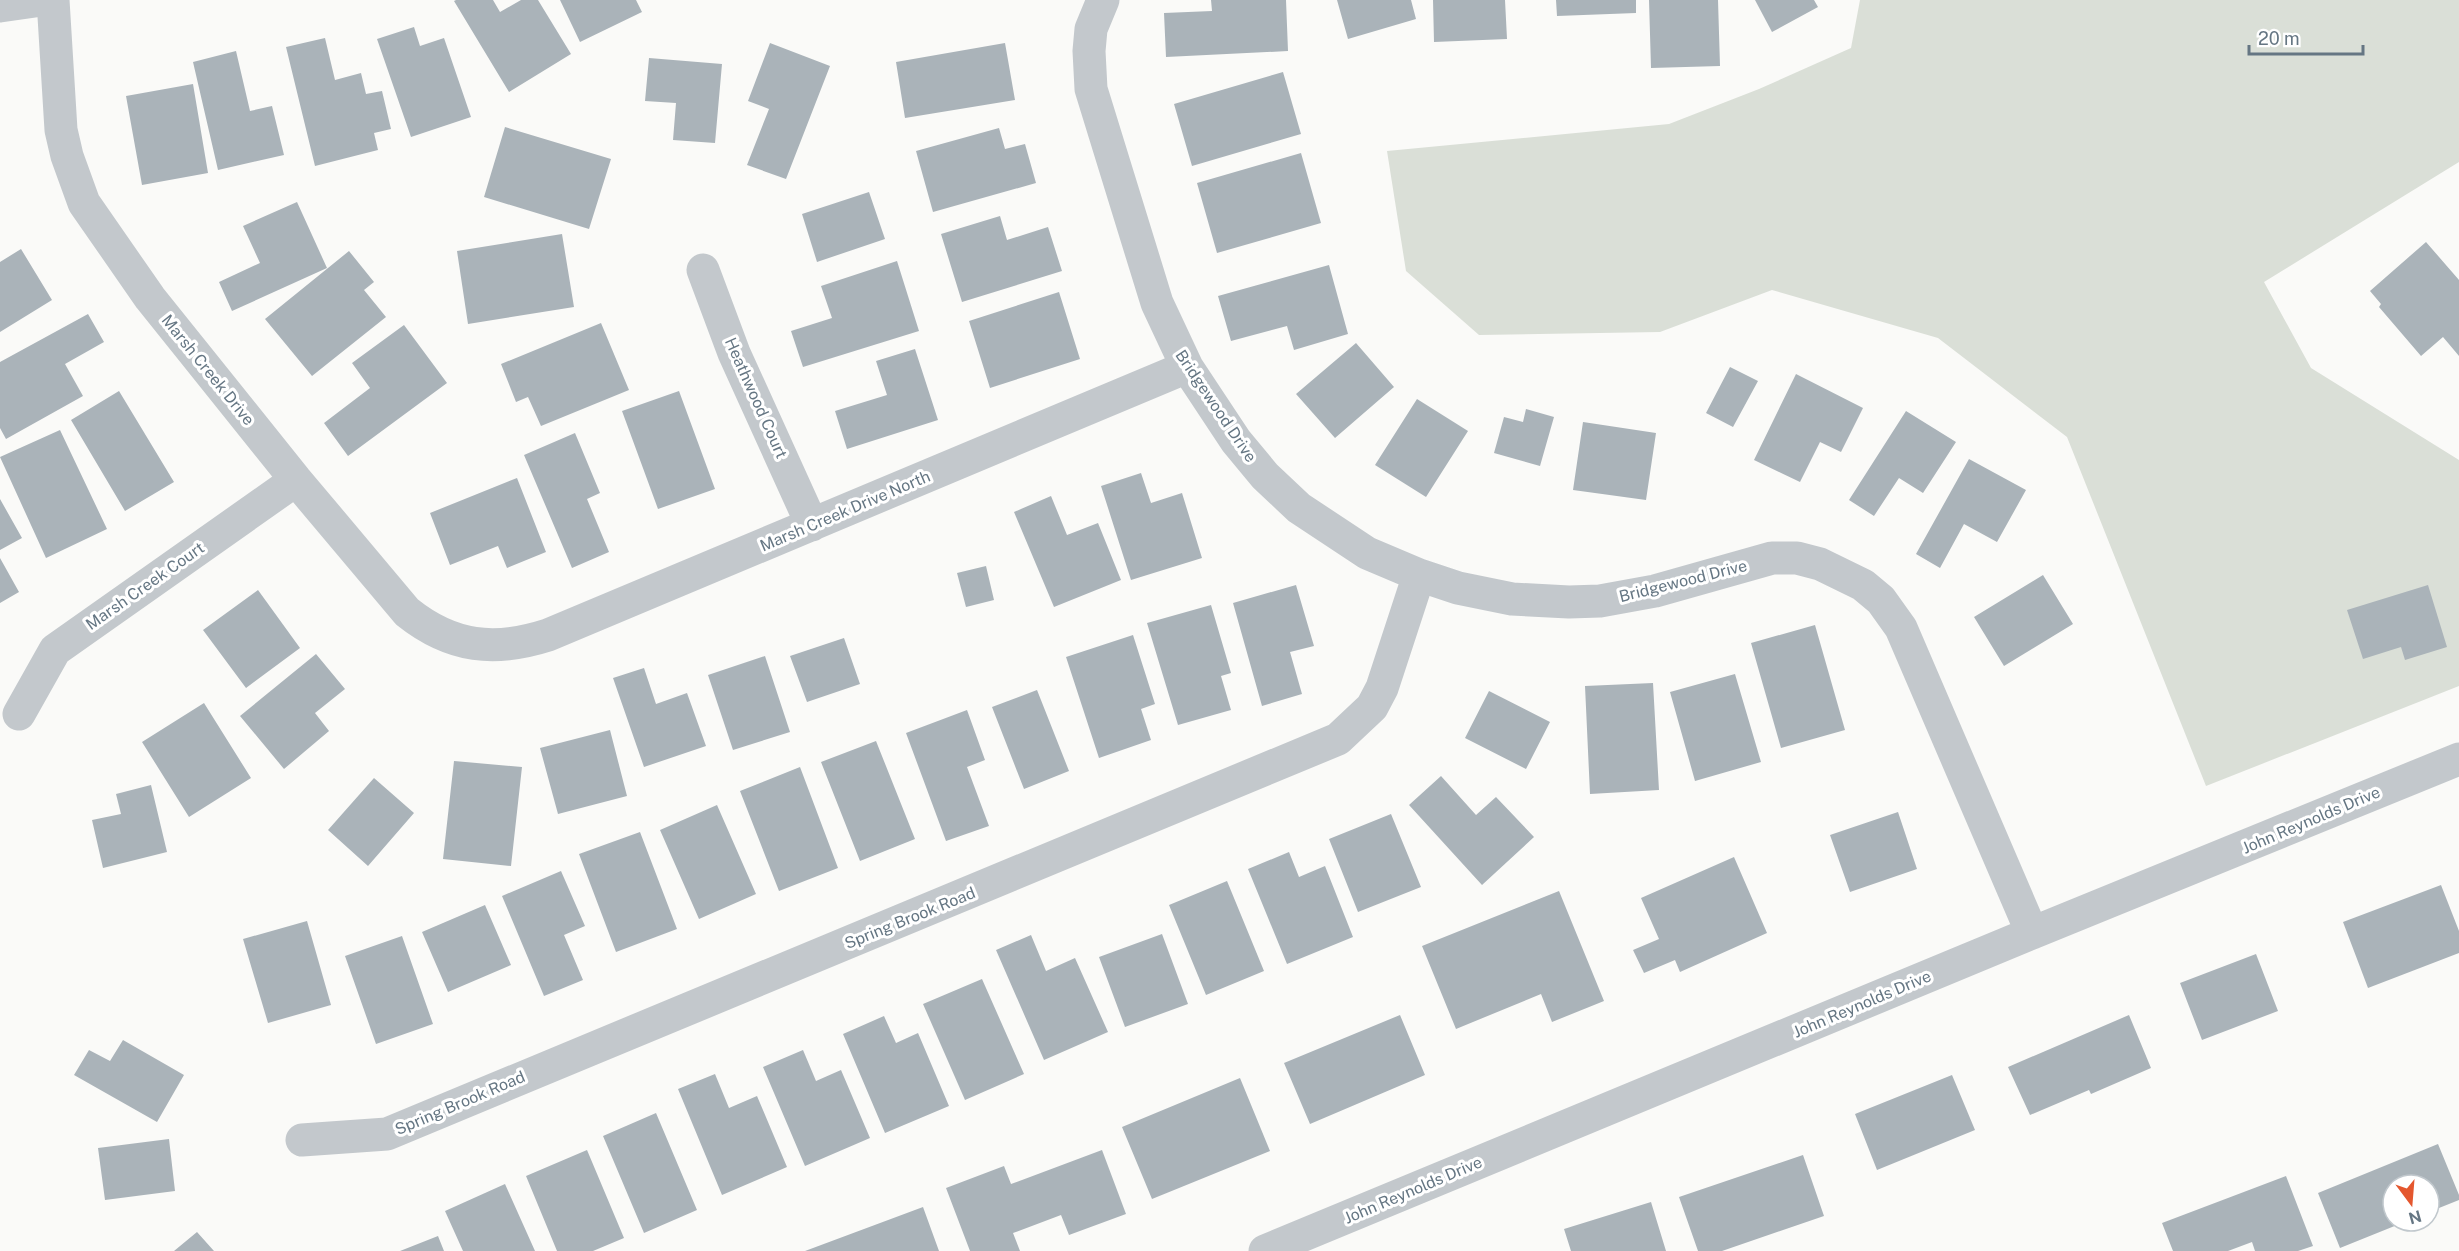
<svg xmlns="http://www.w3.org/2000/svg" width="2459" height="1251" font-family="'Public Sans',sans-serif">
<style>
.green{fill:#dadfd7}
.building{fill:#aab3b9}
.lines{fill:none;stroke-linecap:round;stroke-linejoin:round}
.minor{stroke:#c3c8cc;stroke-width:33}
.labels{text-anchor:middle;dominant-baseline:central;stroke-width:6;stroke-linejoin:round;paint-order:stroke}
.street-label{font-size:16px;fill:#657683;stroke:#fff}
</style>
<rect width="100%" height="100%" fill="#fafaf8"/>
<path class="green" d="M1860,0h599v162l-195,120 47,86 148,92v226l-253,100 -139,-349 -129,-99 -166,-48 -112,42 -181,3 -73,-64 -19,-120 282,-27 90,-35 92,-41z"/>
<path class="building" d="M456,0h37l7,12 21,-12h17l33,54 -62,38 -55,-91z
M560,0h76l6,12 -62,30z
M1211,0h75l2,51 -122,6 -2,-44 48,-2z
M1337,0h74l5,19 -68,20z
M1433,0h72l2,39 -73,3z
M1556,0h80v13l-79,3z
M1649,0h69l2,66 -69,2z
M1755,0h59l4,7 -46,25z
M414,27l6,19 24,-8 27,79 -60,20 -34,-98z
M325,38l10,42 26,-7 5,21 16,-3 9,38 -17,4 4,17 -63,16 -29,-119z
M770,43l60,23 -44,113 -39,-14 22,-56 -21,-8z
M1005,43l10,57 -110,18 -9,-56z
M236,51l14,60 22,-5 12,49 -66,15 -25,-108z
M649,58l73,6 -7,79 -42,-3 3,-37 -31,-2z
M1283,72l18,62 -109,32 -18,-62z
M193,84l15,89 -66,12 -16,-89z
M505,127l106,32 -22,70 -105,-32z
M999,128l6,21 20,-5 11,39 -103,29 -17,-61z
M1301,153l20,70 -104,30 -20,-70z
M869,192l16,47 -68,23 -15,-48z
M297,202l30,66 -95,43 -13,-29 41,-19 -17,-37z
M1000,216l7,24 41,-13 14,44 -100,31 -21,-68z
M562,234l12,73 -106,17 -11,-73z
M2426,242l33,38v76l-16,-19 -22,19 -42,-49 2,-3 -11,-13z
M21,249l31,51 -52,32v-70z
M349,251l25,31 -10,8 22,27 -74,59 -47,-57z
M897,261l22,70 -116,36 -12,-36 41,-13 -11,-32z
M1329,265l19,69 -54,16 -7,-24 -56,15 -13,-45z
M1059,292l21,67 -90,29 -21,-67z
M88,314l16,28 -39,22 18,32 -77,43 -6,-11v-66z
M601,323l28,67 -88,36 -13,-29 -12,5 -15,-38z
M404,325l43,58 -99,73 -24,-33 46,-35 -18,-25z
M1356,343l38,44 -59,51 -39,-44z
M915,349l23,71 -91,29 -12,-38 52,-16 -11,-34z
M1730,367l28,14 -25,46 -27,-14z
M1796,374l67,34 -22,44 -21,-10 -20,40 -46,-22z
M119,391l55,91 -49,29 -54,-91z
M679,391l36,98 -57,20 -36,-98z
M1417,399l51,32 -42,66 -51,-32z
M1526,409l28,8 -14,49 -46,-13 10,-36 19,5z
M1906,411l50,31 -33,51 -24,-15 -25,38 -25,-16z
M1583,422l73,11 -10,67 -73,-10z
M60,430l47,99 -61,29 -46,-101z
M575,433l25,60 -13,6 22,53 -37,16 -48,-113z
M1969,459l57,31 -29,52 -33,-18 -24,44 -24,-14z
M1141,473l10,30 31,-10 20,65 -71,22 -30,-94z
M517,478l29,74 -39,16 -9,-22 -48,19 -20,-52z
M1051,496l16,39 31,-12 23,57 -67,27 -40,-95z
M0,499l22,39 -22,12z
M0,558l19,34 -19,11z
M986,566l8,34 -28,7 -9,-34z
M2043,575l30,49 -69,42 -30,-49z
M1296,585l18,61 -24,6 12,42 -40,12 -29,-103z
M2428,585l19,62 -42,13 -4,-13 -38,12 -16,-49z
M258,590l42,58 -54,40 -43,-58z
M1211,605l20,68 -10,3 10,34 -53,15 -31,-102z
M1815,625l30,105 -64,18 -30,-105z
M1133,635l22,69 -14,5 10,31 -52,18 -33,-101z
M844,638l16,46 -53,18 -17,-46z
M316,654l29,35 -30,24 14,18 -45,38 -44,-53z
M765,656l25,76 -57,18 -25,-75z
M644,668l12,36 31,-11 19,53 -62,21 -31,-89z
M1735,674l26,88 -66,19 -25,-89z
M1653,683l6,107 -69,4 -5,-108z
M1037,690l32,81 -45,18 -32,-82z
M1489,691l61,31 -24,47 -61,-31z
M204,703l47,75 -62,39 -47,-75z
M967,710l18,50 -18,7 22,59 -43,15 -40,-108z
M610,730l17,66 -69,18 -18,-66z
M876,741l39,98 -55,22 -39,-99z
M454,761l68,6 -11,99 -68,-7z
M800,767l38,101 -59,23 -39,-100z
M1441,776l35,39 20,-18 38,40 -52,48 -73,-80z
M374,778l40,35 -46,53 -40,-36z
M151,785l16,67 -64,16 -11,-48 29,-6 -5,-20z
M717,805l39,89 -57,25 -39,-89z
M1898,812l19,57 -67,23 -20,-57z
M1391,814l30,73 -63,25 -29,-73z
M640,832l37,97 -61,23 -37,-98z
M1289,852l10,25 26,-11 28,71 -66,27 -39,-95z
M1734,857l33,76 -87,39 -5,-12 -31,13 -11,-23 26,-11 -18,-41z
M561,871l24,55 -21,9 19,45 -39,16 -42,-100z
M1227,881l37,90 -58,24 -37,-90z
M2441,885l18,46v22l-91,35 -25,-66z
M1559,891l45,110 -52,21 -11,-28 -85,35 -34,-83z
M485,905l26,60 -63,27 -26,-60z
M307,921l24,84 -63,18 -25,-84z
M1162,934l26,70 -63,23 -26,-70z
M1031,935l15,36 29,-13 33,74 -64,28 -48,-110z
M402,936l31,88 -57,20 -31,-88z
M2256,954l22,57 -76,29 -22,-57z
M982,979l42,95 -59,26 -42,-96z
M1400,1015l25,60 -115,49 -26,-61z
M2129,1015l22,53 -60,26 -2,-4 -59,25 -22,-48z
M884,1016l12,27 22,-10 31,73 -64,27 -42,-99z
M123,1040l61,35 -27,47 -83,-47 15,-25 21,11z
M803,1050l13,31 25,-11 29,68 -65,28 -42,-99z
M715,1074l14,34 28,-12 30,71 -65,28 -44,-106z
M1952,1075l23,55 -98,40 -22,-56z
M1240,1078l30,73 -118,48 -30,-72z
M656,1113l41,97 -53,23 -41,-97z
M169,1139l6,52 -70,9 -7,-52z
M2438,1144l21,51v5l-30,12v-27h-36v36h14l-67,27 -22,-55z
M587,1150l37,88 -31,13h-36l-31,-75z
M1102,1150l24,64 -57,21 -8,-20 -48,18 7,18h-50l-24,-63 58,-22 7,18z
M1803,1155l21,61 -102,35h-24l-19,-54z
M2286,1176l27,70 -15,5h-43l-3,-9 -24,9h-55l-11,-28z
M505,1184l30,67h-72l-18,-40z
M1651,1202l15,49h-95l-7,-22z
M923,1207l16,44h-134z
M197,1232l17,19h-40z
M438,1236l6,15h-44z"/>
<g class="lines">
<path class="minor" d="M53,0l8,130 6,26 17,47 66,95 146,182 111,132c45,36 88,40 141,23l639,-268
M1103,0l-12,29 -2,22 2,38 66,214 30,64 49,74 29,35 34,32 68,45 52,22 39,13 54,11 57,3 31,-1 55,-10 117,-33h25l23,6 43,21 18,15 20,28 131,305
M0,6l42,-6
M703,270l31,83 78,172
M19,714l36,-64 241,-170
M302,1140l85,-6 951,-395 34,-32 10,-19 37,-113
M1265,1251l767,-318 427,-174"/>
</g>
<g class="labels">
<g class="street-label">
<text transform="translate(208 370) rotate(51)">Marsh Creek Drive</text>
<text transform="translate(756 398) rotate(66)">Heathwood Court</text>
<text transform="translate(1216 406) rotate(56)">Bridgewood Drive</text>
<text transform="translate(845 511) rotate(-23)">Marsh Creek Drive North</text>
<text transform="translate(1683 581) rotate(-14)">Bridgewood Drive</text>
<text transform="translate(145 586) rotate(-35)">Marsh Creek Court</text>
<text transform="translate(2311 820) rotate(-23)">John Reynolds Drive</text>
<text transform="translate(910 918) rotate(-22)">Spring Brook Road</text>
<text transform="translate(1862 1004) rotate(-23)">John Reynolds Drive</text>
<text transform="translate(460 1103) rotate(-23)">Spring Brook Road</text>
<text transform="translate(1413 1190) rotate(-23)">John Reynolds Drive</text>
</g>
</g>
<g transform="translate(2411 1203) rotate(164)"><circle r="28" fill="#ffffff" stroke="#c1c8cd" stroke-width="1.5"/>
<path d="M0-4.5L10 22L0 15L-10 22Z" fill="#e4572e"/>
<text y="-9" font-size="16" font-weight="bold" text-anchor="middle" fill="#657683">N</text>
</g>
<path d="M2249 45v9h114v-9" fill="none" stroke="#657683" stroke-width="3"/>
<text x="2258" y="45" font-size="18" fill="#657683" stroke="#ffffff" stroke-width="4.5" paint-order="stroke">20 m</text>
</svg>
